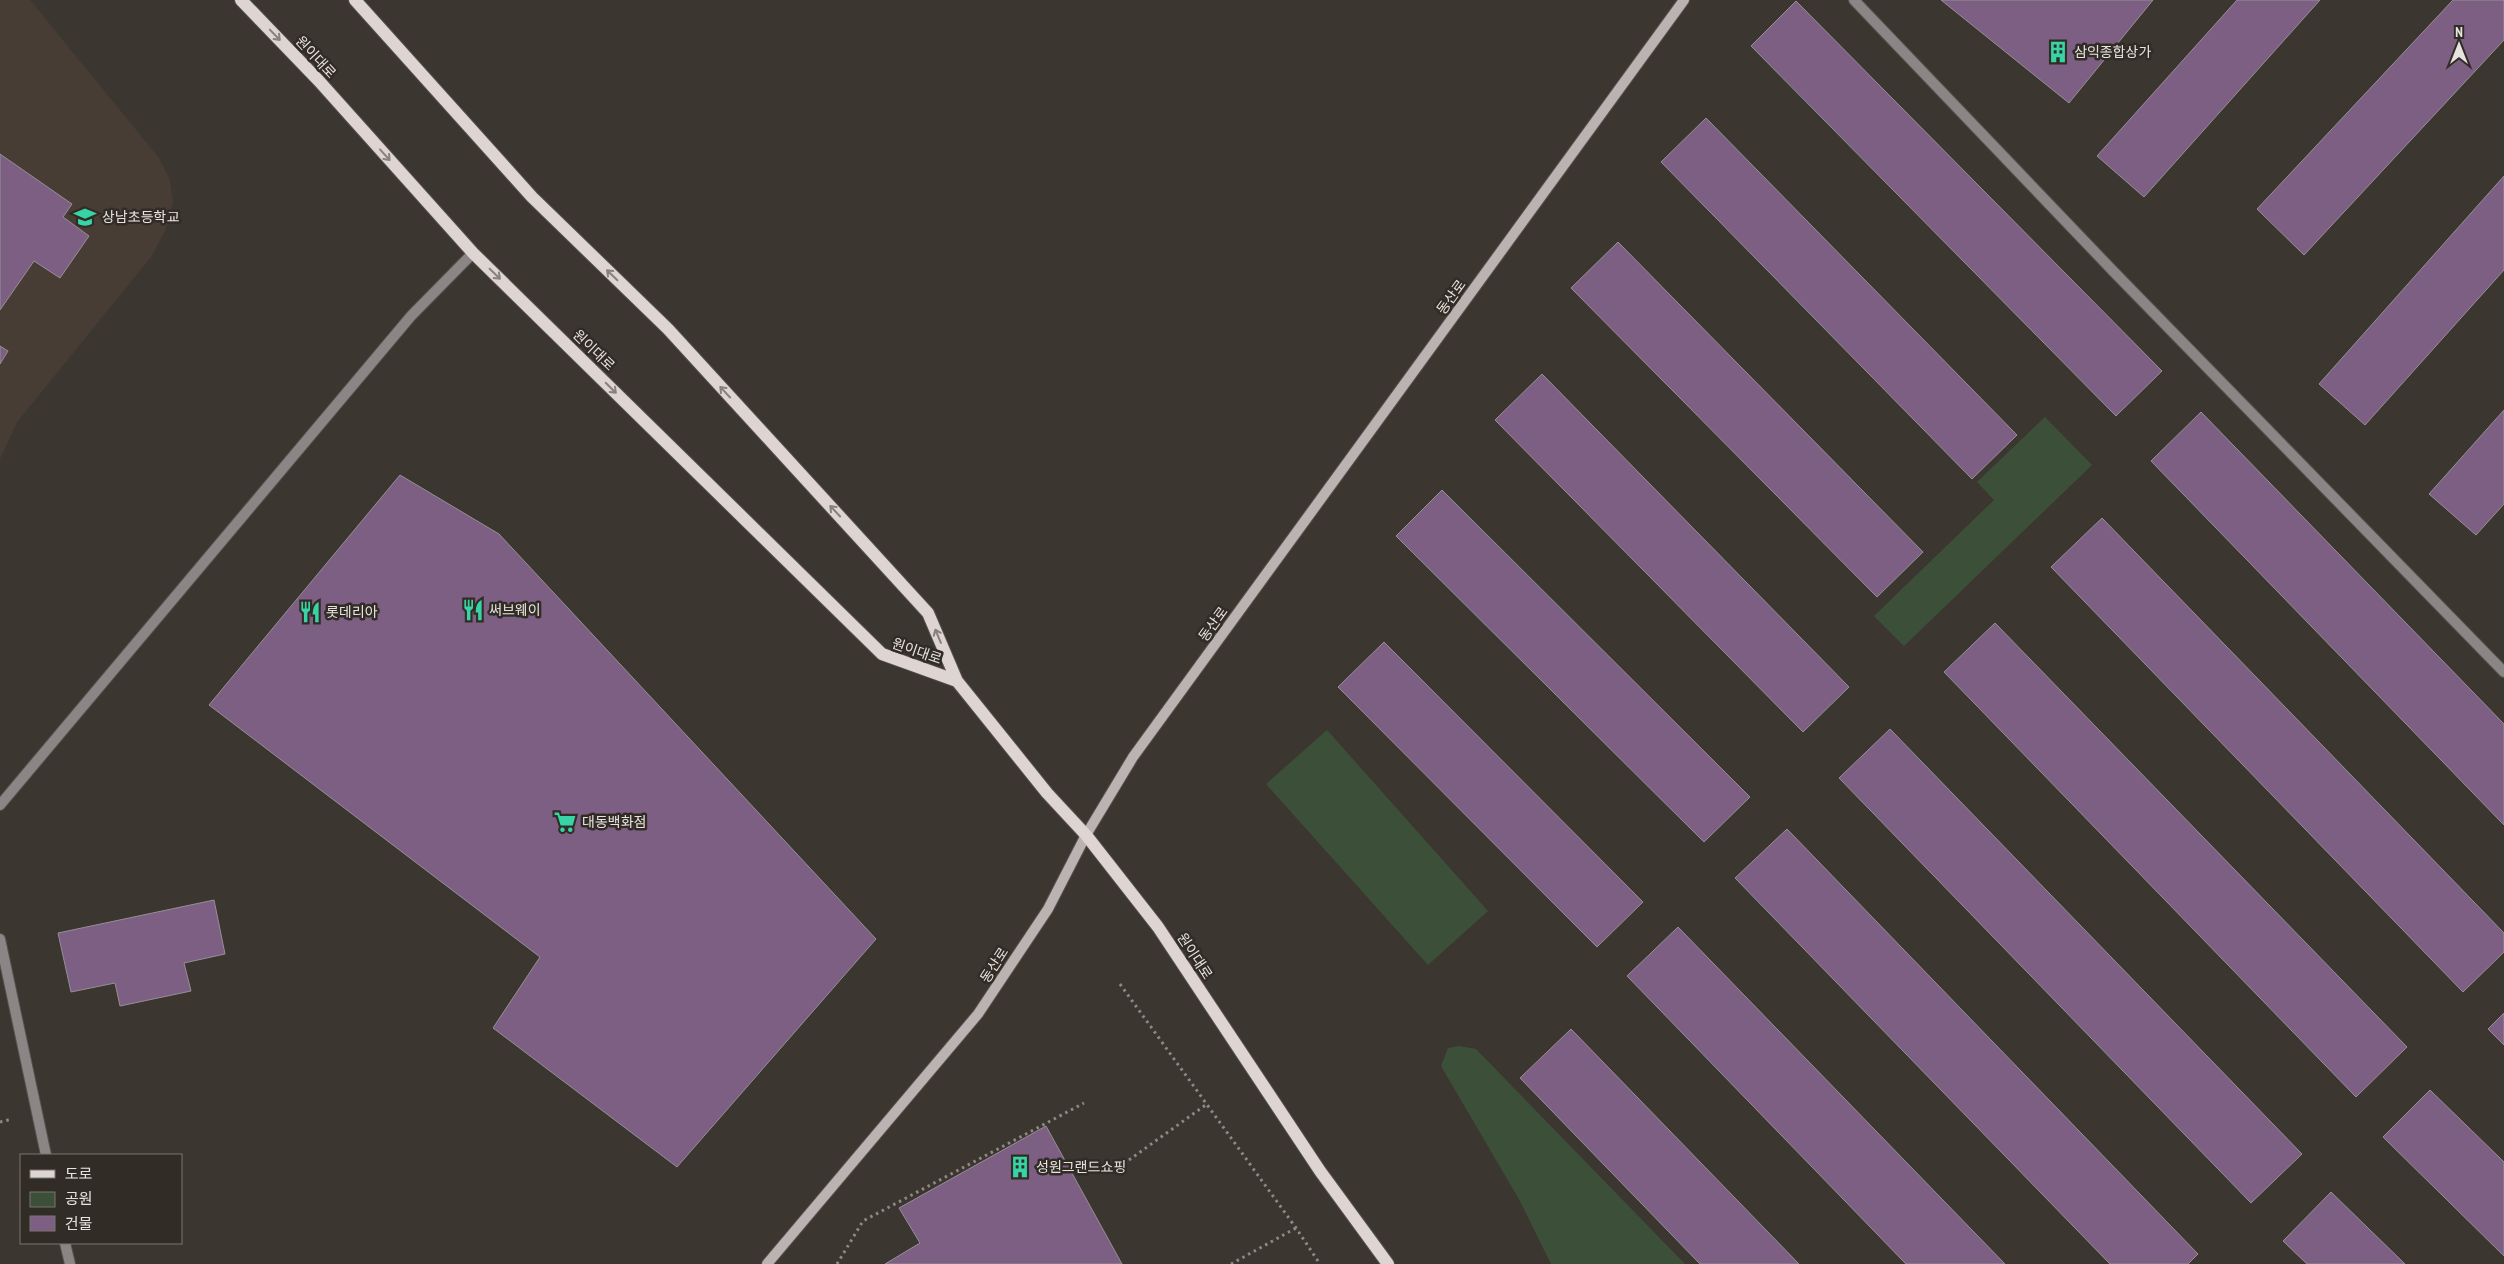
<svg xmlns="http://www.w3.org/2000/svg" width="2504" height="1264" font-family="'PT Sans Narrow','Noto Sans KR',sans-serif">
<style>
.built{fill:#483d34}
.green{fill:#3c5039}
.building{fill:#7d5f83;stroke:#958f96}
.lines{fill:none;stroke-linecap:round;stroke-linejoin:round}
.lane-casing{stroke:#57524d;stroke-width:12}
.street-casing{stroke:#57524d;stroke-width:12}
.secondary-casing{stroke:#57524d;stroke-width:12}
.primary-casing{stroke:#57524d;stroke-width:14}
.path{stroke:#8e8984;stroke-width:3;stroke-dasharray:2.5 4;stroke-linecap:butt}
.lane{stroke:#8b8685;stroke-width:10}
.street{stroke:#8b8685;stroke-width:10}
.secondary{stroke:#bab3b1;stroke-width:10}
.primary{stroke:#ded5d3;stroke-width:12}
.oneway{stroke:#88807d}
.labels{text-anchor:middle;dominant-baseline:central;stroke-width:5;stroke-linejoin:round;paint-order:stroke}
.poi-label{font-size:14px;fill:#e7e3df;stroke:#322c27;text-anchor:start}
.street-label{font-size:14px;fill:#e7e3df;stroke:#322c27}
</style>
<rect width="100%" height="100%" fill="#3c3631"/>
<path class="built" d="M0,0h30l129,158 11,22 3,23 -8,28 -14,26 -134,165 -17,37z"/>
<path class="green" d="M2045,417l47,48 -188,181 -30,-30 120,-116 -17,-18z
M1327,730l161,181 -60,54 -162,-181z
M1459,1046l17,3 209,215h-134l-31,-63 -79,-135 7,-18z"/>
<path class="building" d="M1941,0h212l-84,103z
M2237,0h83l-176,197 -47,-41z
M2453,0h51v40l-200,215 -47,-46z
M1796,1l366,370 -46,45 -365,-370z
M1706,118l311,317 -45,44 -311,-317z
M0,154l72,50 -9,13 26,19 -29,42 -26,-17 -34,49z
M2504,176v94l-139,155 -46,-41z
M1618,242l305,310 -46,45 -306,-309z
M0,346l8,5 -8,13z
M1542,374l307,313 -46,45 -308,-312z
M2504,410v94l-28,31 -47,-41z
M2201,412l303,312v101l-353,-364z
M400,475l99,59 377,405 -199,228 -184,-139 47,-71 -331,-252z
M1442,490l308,307 -46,45 -308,-306z
M2102,518l402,415v19l-41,40 -412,-425z
M1995,623l412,424 -51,50 -412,-425z
M1384,642l259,260 -46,45 -259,-260z
M1890,729l412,425 -51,49 -412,-425z
M1787,829l411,425 -10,10h-78l-375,-386z
M214,900l11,54 -41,9 7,28 -71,15 -5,-23 -44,9 -13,-59z
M1678,927l327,337h-99l-279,-288z
M2504,1013v32l-16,-16z
M1571,1029l228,235h-99l-180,-186z
M2430,1090l74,72v94l-121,-119z
M1046,1126l76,138h-237l35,-21 -21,-35z
M2331,1192l74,72h-98l-24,-23z"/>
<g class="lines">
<g class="lane-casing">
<path id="lane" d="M0,805l411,-489 62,-63
M0,939l46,216
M65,1243l5,21"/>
</g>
<g class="street-casing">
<path id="street" d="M1854,0l260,272 390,400"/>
</g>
<g class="secondary-casing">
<path id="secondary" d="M767,1264l211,-250 70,-105 38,-74 47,-78 551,-757"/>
</g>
<g class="primary-casing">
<path id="primary" d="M241,0l78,81 154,172 409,401 75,27
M355,0l177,197 136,132 260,284 29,68 90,112 39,42 72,92 162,244 68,93"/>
</g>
<path class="path" d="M1120,984l176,244 24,36
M0,1122l12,-3
M1129,1160l78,-56
M837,1264l26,-43 221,-118
M1231,1264l65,-36"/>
<use href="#lane" class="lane"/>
<use href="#street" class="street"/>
<use href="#secondary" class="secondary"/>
<use href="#primary" class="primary"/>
</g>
<defs><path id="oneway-shaft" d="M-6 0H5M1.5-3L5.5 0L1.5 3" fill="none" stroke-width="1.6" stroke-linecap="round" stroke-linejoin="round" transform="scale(1.25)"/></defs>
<g class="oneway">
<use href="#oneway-shaft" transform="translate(275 35) rotate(46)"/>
<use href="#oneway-shaft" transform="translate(385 155) rotate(48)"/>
<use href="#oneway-shaft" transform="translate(495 274) rotate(44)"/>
<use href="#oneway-shaft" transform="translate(612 275) rotate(-136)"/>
<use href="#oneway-shaft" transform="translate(611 388) rotate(45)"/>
<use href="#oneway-shaft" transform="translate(725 392) rotate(-133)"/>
<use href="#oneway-shaft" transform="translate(835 511) rotate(-133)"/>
<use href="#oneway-shaft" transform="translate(938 636) rotate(-113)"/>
</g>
<defs>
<g id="building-bare" transform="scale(1.725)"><path d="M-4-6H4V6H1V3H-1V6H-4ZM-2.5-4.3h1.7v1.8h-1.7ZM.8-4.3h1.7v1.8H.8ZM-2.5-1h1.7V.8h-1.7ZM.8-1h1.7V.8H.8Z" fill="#37d4a6" stroke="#322c27" stroke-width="2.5" paint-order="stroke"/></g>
<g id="school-bare" transform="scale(1.725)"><path d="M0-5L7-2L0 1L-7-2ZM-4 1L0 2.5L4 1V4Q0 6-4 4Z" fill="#37d4a6" stroke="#322c27" stroke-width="2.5" paint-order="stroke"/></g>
<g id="restaurant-bare" transform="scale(1.725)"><path d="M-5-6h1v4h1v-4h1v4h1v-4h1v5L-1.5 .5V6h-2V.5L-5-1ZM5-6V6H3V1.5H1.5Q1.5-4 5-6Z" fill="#37d4a6" stroke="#322c27" stroke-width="2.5" paint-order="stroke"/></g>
<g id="supermarket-bare" transform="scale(1.725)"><path d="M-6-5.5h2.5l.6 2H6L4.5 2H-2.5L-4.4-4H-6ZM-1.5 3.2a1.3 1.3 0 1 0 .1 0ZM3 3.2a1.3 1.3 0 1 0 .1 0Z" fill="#37d4a6" stroke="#322c27" stroke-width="2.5" paint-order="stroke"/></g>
</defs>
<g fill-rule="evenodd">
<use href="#building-bare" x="2058" y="52"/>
<use href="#school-bare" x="85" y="217"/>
<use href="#restaurant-bare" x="473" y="610"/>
<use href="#restaurant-bare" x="310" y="612"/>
<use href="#supermarket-bare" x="565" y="822"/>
<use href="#building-bare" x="1020" y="1167"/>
</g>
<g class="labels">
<g class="poi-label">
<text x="2074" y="52">삼익종합상가</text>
<text x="102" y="217">상남초등학교</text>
<text x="489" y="610">써브웨이</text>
<text x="326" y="612">롯데리아</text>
<text x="582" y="822">대동백화점</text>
<text x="1036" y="1167">성원그랜드쇼핑</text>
</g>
<g class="street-label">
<text transform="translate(316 57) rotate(47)">원이대로</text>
<text transform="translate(1451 297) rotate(-54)">동산로</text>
<text transform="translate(594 350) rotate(44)">원이대로</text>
<text transform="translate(1213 624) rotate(-54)">동산로</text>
<text transform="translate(917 651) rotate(19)">원이대로</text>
<text transform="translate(1195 956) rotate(57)">원이대로</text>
<text transform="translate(994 965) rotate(-57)">동산로</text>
</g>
</g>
<rect x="20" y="1154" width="162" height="90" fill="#322c27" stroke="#7a7571"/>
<rect x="30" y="1170" width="25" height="8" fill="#ded5d3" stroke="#7a7571"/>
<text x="65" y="1179" font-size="15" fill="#e7e3df">도로</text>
<rect x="30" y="1192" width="25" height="15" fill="#3c5039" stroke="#7a7571"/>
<text x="65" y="1204" font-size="15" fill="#e7e3df">공원</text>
<rect x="30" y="1216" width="25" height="15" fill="#7d5f83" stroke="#7a7571"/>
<text x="65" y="1229" font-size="15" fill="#e7e3df">건물</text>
<g transform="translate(2459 45)" stroke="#322c27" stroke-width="4" paint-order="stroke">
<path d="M0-4L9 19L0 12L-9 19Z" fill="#e7e3df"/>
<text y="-8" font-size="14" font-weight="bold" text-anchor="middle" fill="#e7e3df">N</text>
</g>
</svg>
